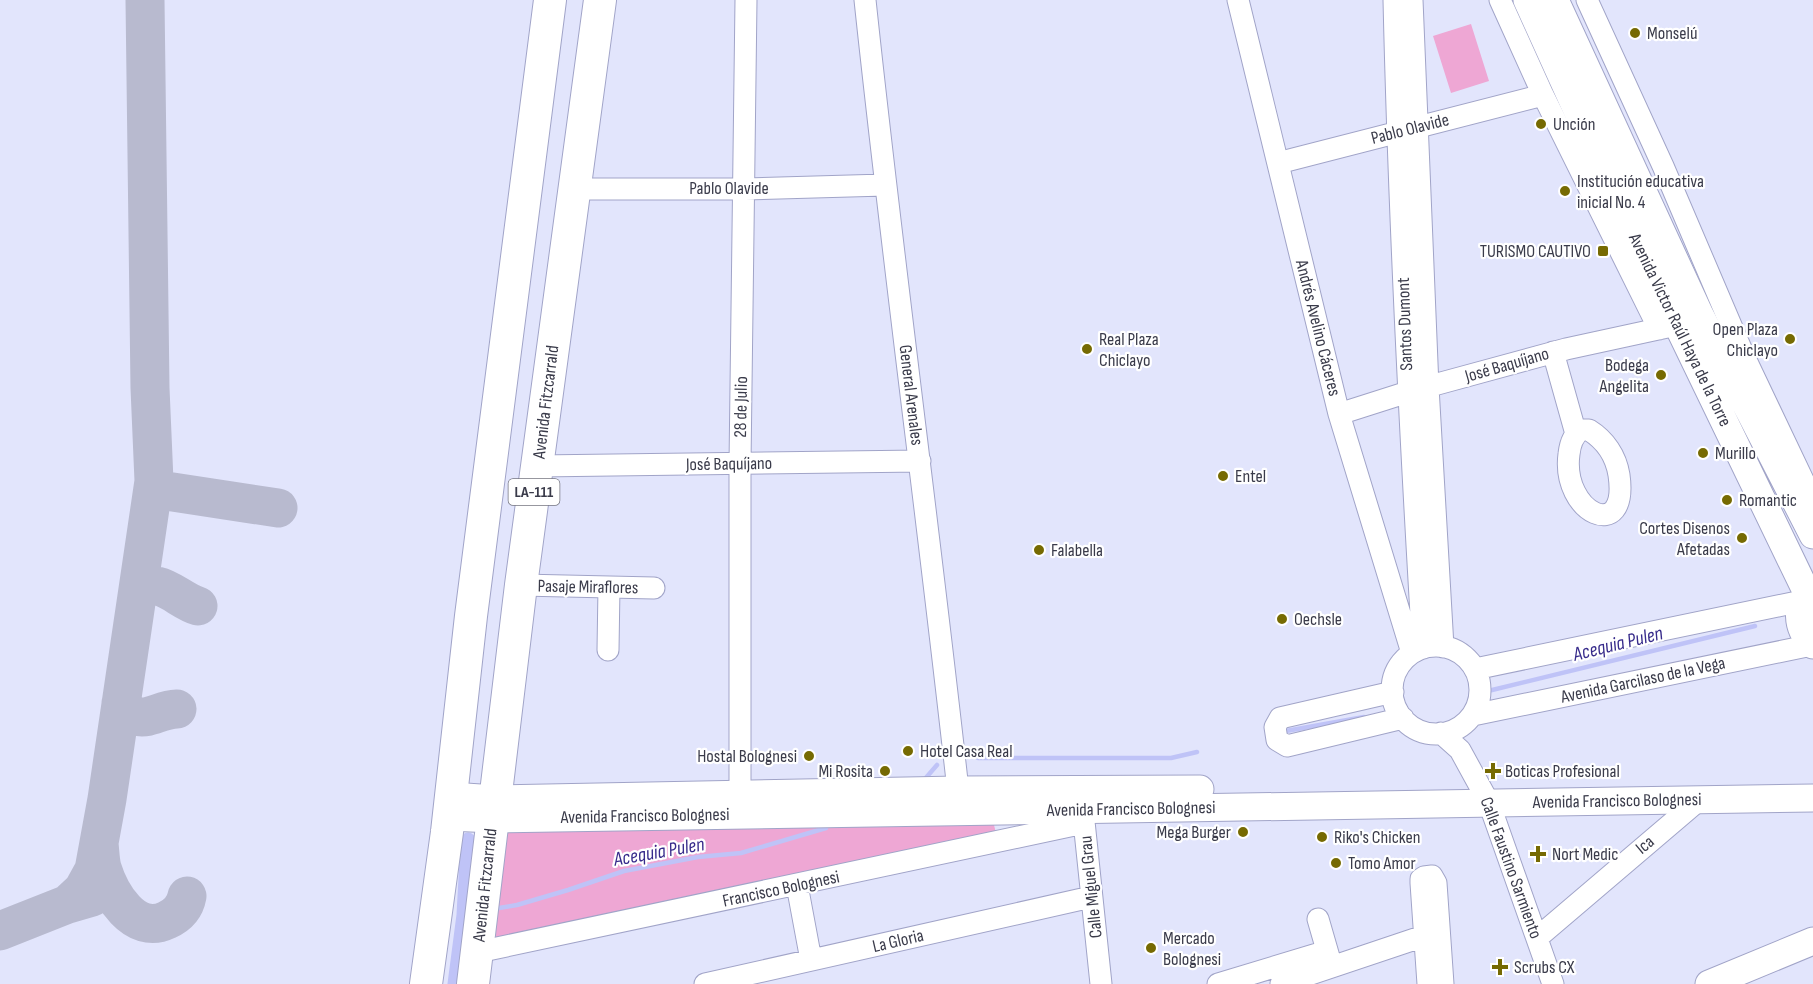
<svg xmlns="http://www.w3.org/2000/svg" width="1813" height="984" font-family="'Sofia Sans Condensed',sans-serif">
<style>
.green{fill:#eea7d4}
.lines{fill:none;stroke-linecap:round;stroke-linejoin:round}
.stream{stroke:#bfc3f7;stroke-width:4.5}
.canal{stroke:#bfc3f7;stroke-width:15}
.taxiway{stroke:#b8bacf;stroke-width:39}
.minor-casing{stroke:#a1a4c8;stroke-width:23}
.major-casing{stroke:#a1a4c8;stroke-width:29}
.highway-casing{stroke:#a1a4c8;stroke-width:34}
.minor{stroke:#fff;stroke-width:21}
.major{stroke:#fff;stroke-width:27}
.highway{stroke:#fff;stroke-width:32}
.poi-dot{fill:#766a02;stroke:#fff;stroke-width:2}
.labels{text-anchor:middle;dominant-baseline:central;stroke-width:4.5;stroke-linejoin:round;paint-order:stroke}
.shield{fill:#fff;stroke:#757680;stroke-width:1.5}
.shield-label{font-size:16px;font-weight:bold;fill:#3a3b4a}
.poi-label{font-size:18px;fill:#3a3b4a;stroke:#fff;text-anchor:start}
.street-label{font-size:18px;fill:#3a3b4a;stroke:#fff}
.water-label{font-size:20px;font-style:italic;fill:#372b8b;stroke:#fff}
</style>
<rect width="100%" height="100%" fill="#e2e5fc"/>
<path class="green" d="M1471,24l18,57 -38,12 -18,-57z
M992,817l4,16 -507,110 17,-120z"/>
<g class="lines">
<path class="stream" d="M1488,691l267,-65
M1286,731l78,-14
M978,758h193l26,-6
M924,780l13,-15
M499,908l18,-3 51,-15 56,-19 74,-14 43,-4 85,-25"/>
<path class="canal" d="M455,984l9,-69 4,-75"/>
<path class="taxiway" d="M153,489l125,19
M138,593c20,-20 39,7 60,13
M121,703c19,27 32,7 56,6
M99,844c1,8 1,16 3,24 8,26 32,68 65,52 11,-5 18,-13 20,-24
M68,904l15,-14 11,-20 13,-71 47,-318 -4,-93 -5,-388
M0,931l68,-27 24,-7"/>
<g class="minor-casing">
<path id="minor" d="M865,0c28,264 64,527 93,790
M1238,0l101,414 73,239
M1394,0c5,216 16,432 29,648
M1412,0l16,387 15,260
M1500,0l43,95 116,234
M1587,0l76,166 82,192 68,143
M1278,163l265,-68
M574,189h171l140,-4
M1553,352l23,82
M1339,414l69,-22 158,-43 106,-23
M1581,430h8c16,10 27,26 30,45 10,70 -58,38 -50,-21 1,-9 4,-19 12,-24z
M538,466l382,-5
M521,585l133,3
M1392 690a44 44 0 1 1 88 0a44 44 0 1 1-88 0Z
M608,650l1,-63
M1475,669l327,-68
M1393,692l-113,26 -5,9 2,13 10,6 116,-28
M1473,715l339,-70
M1441,733l19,17 29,53 64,181
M740,807v-343l6,-464
M1083,812l18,172
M797,885l14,75
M1318,919l13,45
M1537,938l162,-138
M478,952l606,-129
M705,984l386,-87
M1218,984l109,-33
M1281,984l143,-48
M1428,984l-7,-101v-4l3,-2 8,-1 4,7 7,101"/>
</g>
<g class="major-casing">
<path id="major" d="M1527,0l96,212 184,381
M1555,0l144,313 114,222
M1813,588c-19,16 -17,40 0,57
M451,796l44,3 463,-9 242,-1
M449,817l44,2 1320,-21
M1709,984l104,-43"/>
</g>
<g class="highway-casing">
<path id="highway" d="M426,984l21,-152 24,-216 79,-616
M473,984l48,-399 79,-585"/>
</g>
<use href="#minor" class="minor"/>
<use href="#major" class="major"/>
<use href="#highway" class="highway"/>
</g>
<g class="poi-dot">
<circle cx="1635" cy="33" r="6"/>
<circle cx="1541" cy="124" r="6"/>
<circle cx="1565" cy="191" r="6"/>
<rect x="1597" y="245" width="12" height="12" rx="3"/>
<circle cx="1790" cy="339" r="6"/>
<circle cx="1087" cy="349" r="6"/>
<circle cx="1661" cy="375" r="6"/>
<circle cx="1703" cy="453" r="6"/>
<circle cx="1223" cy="476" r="6"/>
<circle cx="1727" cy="500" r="6"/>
<circle cx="1742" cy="538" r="6"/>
<circle cx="1039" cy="550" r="6"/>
<circle cx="1282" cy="619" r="6"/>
<circle cx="908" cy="751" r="6"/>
<circle cx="809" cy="756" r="6"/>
<circle cx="885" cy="771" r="6"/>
<path d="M1490 762h6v6h6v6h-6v6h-6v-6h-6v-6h6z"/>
<circle cx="1243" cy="832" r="6"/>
<circle cx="1322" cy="837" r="6"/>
<path d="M1535 845h6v6h6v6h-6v6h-6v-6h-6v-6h6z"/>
<circle cx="1336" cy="863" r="6"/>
<circle cx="1151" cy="948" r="6"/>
<path d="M1497 958h6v6h6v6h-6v6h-6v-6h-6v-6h6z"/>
</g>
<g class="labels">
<rect class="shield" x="508.5" y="479" width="51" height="26" rx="4.5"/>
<g class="shield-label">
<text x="534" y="492">LA-111</text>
</g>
<g class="poi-label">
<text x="1647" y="33">Monselú</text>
<text x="1553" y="124">Unción</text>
<text x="1577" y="181">Institución educativa<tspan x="1577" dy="21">inicial No. 4</tspan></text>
<text x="1591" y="251" text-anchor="end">TURISMO CAUTIVO</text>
<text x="1778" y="329" text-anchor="end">Open Plaza<tspan x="1778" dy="21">Chiclayo</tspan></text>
<text x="1099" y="339">Real Plaza<tspan x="1099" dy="21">Chiclayo</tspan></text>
<text x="1649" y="365" text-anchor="end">Bodega<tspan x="1649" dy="21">Angelita</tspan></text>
<text x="1715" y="453">Murillo</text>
<text x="1235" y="476">Entel</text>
<text x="1739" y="500">Romantic</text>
<text x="1730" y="528" text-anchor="end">Cortes Disenos<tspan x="1730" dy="21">Afetadas</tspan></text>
<text x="1051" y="550">Falabella</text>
<text x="1294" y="619">Oechsle</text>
<text x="920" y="751">Hotel Casa Real</text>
<text x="797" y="756" text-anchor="end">Hostal Bolognesi</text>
<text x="873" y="771" text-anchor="end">Mi Rosita</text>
<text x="1505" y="771">Boticas Profesional</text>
<text x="1231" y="832" text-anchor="end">Mega Burger</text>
<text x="1334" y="837">Riko's Chicken</text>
<text x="1552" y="854">Nort Medic</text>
<text x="1348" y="863">Tomo Amor</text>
<text x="1163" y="938">Mercado<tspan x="1163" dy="21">Bolognesi</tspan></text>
<text x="1514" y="967">Scrubs CX</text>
</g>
<g class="street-label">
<text transform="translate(1410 129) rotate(-14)">Pablo Olavide</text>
<text x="729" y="188">Pablo Olavide</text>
<text transform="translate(1405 324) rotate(-92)">Santos Dumont</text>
<text transform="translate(1318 328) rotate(76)">Andrés Avelino Cáceres</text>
<text transform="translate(1680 330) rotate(64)">Avenida Victor Raúl Haya de la Torre</text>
<text transform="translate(1507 365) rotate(-16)">José Baquíjano</text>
<text transform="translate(911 395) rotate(83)">General Arenales</text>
<text transform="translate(546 402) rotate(-83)">Avenida Fitzcarrald</text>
<text transform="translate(741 407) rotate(-89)">28 de Julio</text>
<text transform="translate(729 464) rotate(-1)">José Baquíjano</text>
<text transform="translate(588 587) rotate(1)">Pasaje Miraflores</text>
<text transform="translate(1643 680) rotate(-12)">Avenida Garcilaso de la Vega</text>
<text transform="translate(1617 801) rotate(-1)">Avenida Francisco Bolognesi</text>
<text transform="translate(1131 809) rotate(-1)">Avenida Francisco Bolognesi</text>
<text transform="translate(645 816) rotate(-1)">Avenida Francisco Bolognesi</text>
<text transform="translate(1645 845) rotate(-40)">Ica</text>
<text transform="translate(1511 868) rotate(70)">Calle Faustino Sarmiento</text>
<text transform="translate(485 885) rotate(-84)">Avenida Fitzcarrald</text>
<text transform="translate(1091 887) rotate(-96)">Calle Miguel Grau</text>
<text transform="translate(781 889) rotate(-12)">Francisco Bolognesi</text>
<text transform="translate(898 941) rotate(-13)">La Gloria</text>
</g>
<g class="water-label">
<text transform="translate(1618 644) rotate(-14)">Acequia Pulen</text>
<text transform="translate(659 852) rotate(-10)">Acequia Pulen</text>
</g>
</g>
</svg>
